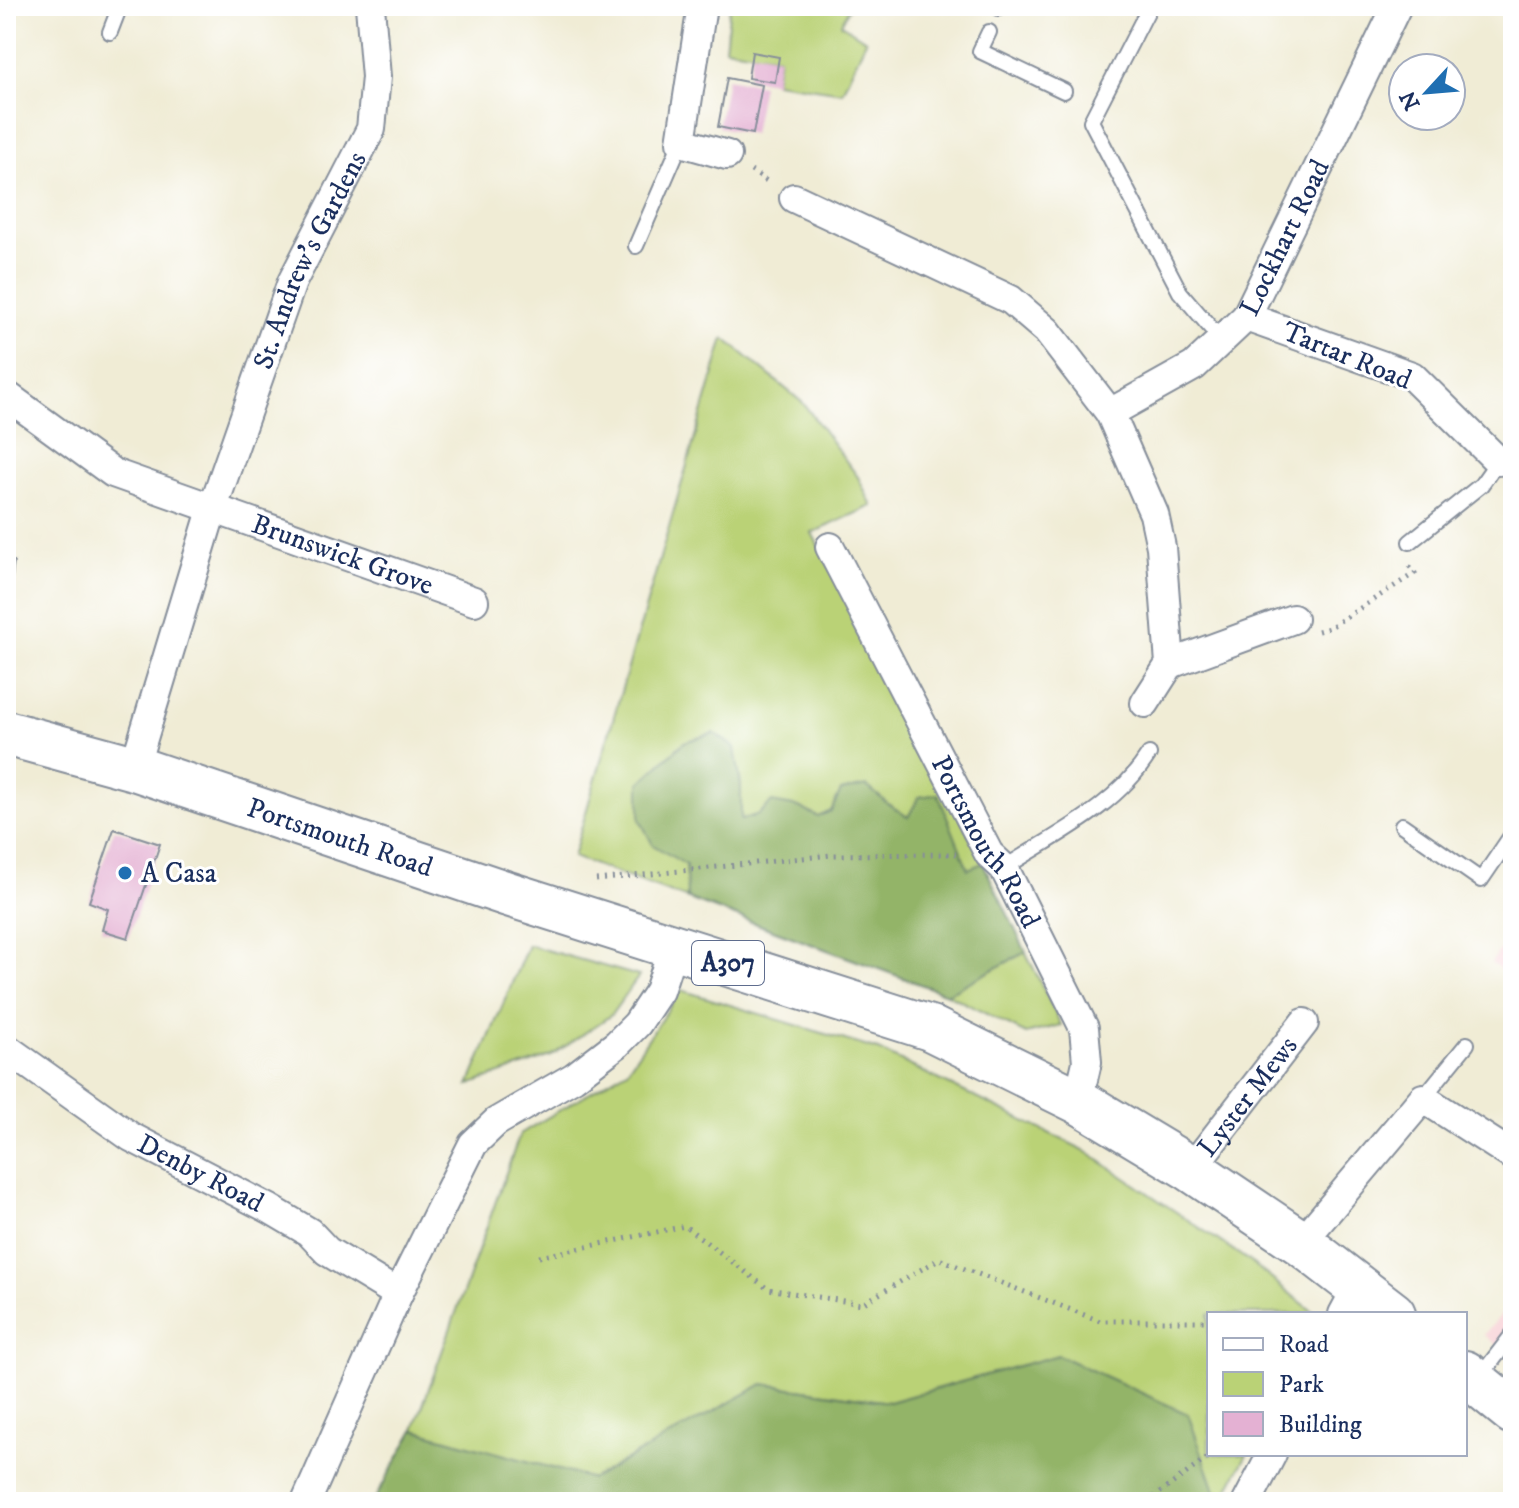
<svg xmlns="http://www.w3.org/2000/svg" width="1519" height="1508" font-family="'IM FELL DW Pica',serif">
<style>
.built{fill:#f7cfd4}
.green{fill:#bad276;stroke:#6a806a;stroke-width:2}
.forest{fill:#93b467;stroke:#577262;stroke-width:2}
.building{fill:#e4b1d3}
.lines{fill:none;stroke-linecap:round;stroke-linejoin:round}
.service-casing{stroke:#868e9a;stroke-width:18}
.minor-casing{stroke:#868e9a;stroke-width:32}
.primary-casing{stroke:#868e9a;stroke-width:48}
.path{stroke:#868e9a;stroke-width:5;stroke-dasharray:2 6;stroke-linecap:butt}
.service{stroke:#fff;stroke-width:14}
.minor{stroke:#fff;stroke-width:28}
.primary{stroke:#fff;stroke-width:44}
.poi-dot{fill:#1f6fb2;stroke:#fff;stroke-width:3}
.labels{text-anchor:middle;dominant-baseline:central;stroke-width:6;stroke-linejoin:round;paint-order:stroke}
.shield{fill:#fff;stroke:#5f6d8e;stroke-width:2}
.shield-label{font-size:26px;font-weight:bold;fill:#1b2f5e}
.street-label{font-size:28px;fill:#1b2f5e;stroke:#fff}
.poi-label{font-size:28px;fill:#1b2f5e;stroke:#fff;text-anchor:start}
</style>
<rect width="100%" height="100%" fill="#fff"/>
<filter id="ink" filterUnits="userSpaceOnUse"><feTurbulence type="fractalNoise" baseFrequency=".0125" numOctaves="2"/><feDisplacementMap in="SourceGraphic" scale="16" xChannelSelector="R" yChannelSelector="G"/><feConvolveMatrix kernelMatrix="1 2 1 2 8 2 1 2 1" color-interpolation-filters="sRGB"/></filter>
<filter id="wash" filterUnits="userSpaceOnUse"><feTurbulence type="fractalNoise" baseFrequency=".006" numOctaves="4" result="noise"/><feDisplacementMap in="SourceGraphic" scale="32" xChannelSelector="R" yChannelSelector="G"/><feGaussianBlur stdDeviation="1.8" result="paint"/><feColorMatrix in="noise" values="0 0 0 0 0 0 0 0 0 0 0 0 0 0 0 0 0 1.4 0 .05"/><feComposite in="paint" operator="in"/></filter>
<g filter="url(#wash)">
<rect width="100%" height="100%" fill="#f0ecd5"/>
<path class="built" d="M1513,930v48l-22,-15z
M1513,1301v57l-29,-23z"/>
<path class="green" d="M730,6h120l-9,18 25,16 -24,52 -67,-10 4,-25 -54,-9z
M724,338l79,65 55,74 14,29 -60,27 138,263 111,229 -35,9 -79,-40 -374,-137z
M528,945l111,31 -28,39 -60,41 -82,29z
M681,990l197,60 206,100 165,111 67,53h-107v140h38l-25,48 -164,-147 -169,47 -126,-18 -171,95 -178,-49 106,-296 107,-64z"/>
<path class="forest" d="M714,733l21,15 6,37v35l18,-6 13,-12 27,5 19,10 13,-6 10,-20 26,-5 20,17 21,14 11,-20 19,-3 30,75 15,-6 43,89 -79,42 -260,-96 -1,-33 -33,-20 -13,-25v-37l44,-41z
M1058,1355l130,59 31,88h-846l41,-72 178,49 171,-95 126,18z"/>
<g id="blocks">
<path class="building" d="M752,52l27,5 -4,25 -27,-4z
M727,78l35,7 -9,49 -35,-7z
M6,561h8l-6,51h-2z
M114,829l46,15 -32,94 -26,-8 6,-21 -19,-7z"/>
</g>
</g>
<g filter="url(#ink)">
<use href="#blocks" fill-opacity="0" stroke="#868e9a" stroke-width="2"/>
<g class="lines">
<g class="service-casing">
<path id="service" d="M1150,6l-59,115 89,171 42,49
M999,8l1,-2
M110,32l10,-26
M989,32l-9,19 84,40
M636,246l45,-104
M1410,542l71,-57 17,-24
M1402,825l79,55 32,-47
M1004,868c51,-33 112,-61 145,-114
M1423,1098l44,-54
M1479,1378l34,-44"/>
</g>
<g class="minor-casing">
<g id="minor">
<path d="M702,6l-21,136 46,13"/>
<path d="M794,198l217,102 36,31 63,82 44,101 7,33 9,117 -25,39"/>
<path d="M1246,317l166,59 86,85 15,-2"/>
<path id="s1" d="M6,395l107,78 361,128"/>
<path id="s2" d="M1110,413l84,-47 52,-49 151,-311"/>
<path id="s3" d="M830,547l159,307 15,14 80,160 3,34 -9,39"/>
<path d="M1170,664l123,-45"/>
<path id="s4" d="M134,768l78,-258 80,-228 79,-153 5,-52 -6,-71"/>
<path id="s5" d="M6,1048l125,89 139,72 39,23 18,19 71,43"/>
<path id="s6" d="M1191,1169l113,-146"/>
<path d="M1301,1243l122,-145 90,58"/>
<path d="M1343,1314l15,-28"/>
<path d="M306,1502l92,-208 75,-150 23,-22 78,-45 43,-33 20,-20 22,-33 15,-46"/>
<path d="M1247,1502l25,-48"/>
</g>
</g>
<g class="primary-casing">
<g id="primary">
<path id="s7" d="M6,733l128,35 374,126 422,134 148,73 113,68 110,74 92,71"/>
<path d="M1465,1373l48,39"/>
</g>
</g>
<path class="path" d="M751,171l19,12
M1318,631l11,-3 86,-55 -8,-10
M596,880l235,-25 125,-1
M539,1257l146,-31 83,63 94,15 77,-45 161,62h109
M1147,1502l66,-48"/>
<use href="#service" class="service"/>
<use href="#minor" class="minor"/>
<use href="#primary" class="primary"/>
</g>
</g>
<circle class="poi-dot" cx="125" cy="873" r="8"/>
<g class="labels">
<rect class="shield" x="692" y="941" width="72" height="44" rx="6"/>
<g class="shield-label">
<text x="728" y="963">A307</text>
</g>
<g class="street-label">
<text stroke="none"><textPath href="#s2" startOffset="256">Lockhart Road</textPath></text>
<text stroke="none"><textPath href="#s4" startOffset="538">St. Andrew's Gardens</textPath></text>
<text transform="translate(1347 356) rotate(22)">Tartar Road</text>
<text stroke="none"><textPath href="#s1" startOffset="376">Brunswick Grove</textPath></text>
<text stroke="none"><textPath href="#s7" startOffset="350">Portsmouth Road</textPath></text>
<text stroke="none"><textPath href="#s3" startOffset="334">Portsmouth Road</textPath></text>
<text stroke="none"><textPath href="#s6" startOffset="92">Lyster Mews</textPath></text>
<text stroke="none"><textPath href="#s5" startOffset="232">Denby Road</textPath></text>
</g>
<g class="poi-label">
<text x="141" y="873">A Casa</text>
</g>
</g>
<rect width="1519" height="1508" fill="none" stroke="#fff" stroke-width="32"/>
<rect x="1207" y="1312" width="260" height="144" fill="#ffffff" stroke="#a4acbf" stroke-width="2"/>
<rect x="1223" y="1338" width="40" height="12" fill="#ffffff" stroke="#a4acbf" stroke-width="2"/>
<text x="1279" y="1352" font-size="24" fill="#1b2f5e">Road</text>
<rect x="1223" y="1372" width="40" height="24" fill="#bad276" stroke="#a4acbf" stroke-width="2"/>
<text x="1279" y="1392" font-size="24" fill="#1b2f5e">Park</text>
<rect x="1223" y="1412" width="40" height="24" fill="#e4b1d3" stroke="#a4acbf" stroke-width="2"/>
<text x="1279" y="1432" font-size="24" fill="#1b2f5e">Building</text>
<g transform="translate(1427 92) rotate(244)"><circle r="38" fill="#ffffff" stroke="#a4acbf" stroke-width="2"/>
<path d="M0-6L14 30L0 20L-14 30Z" fill="#1f6fb2"/>
<text y="-12" font-size="22" font-weight="bold" text-anchor="middle" fill="#1b2f5e">N</text>
</g>
</svg>
